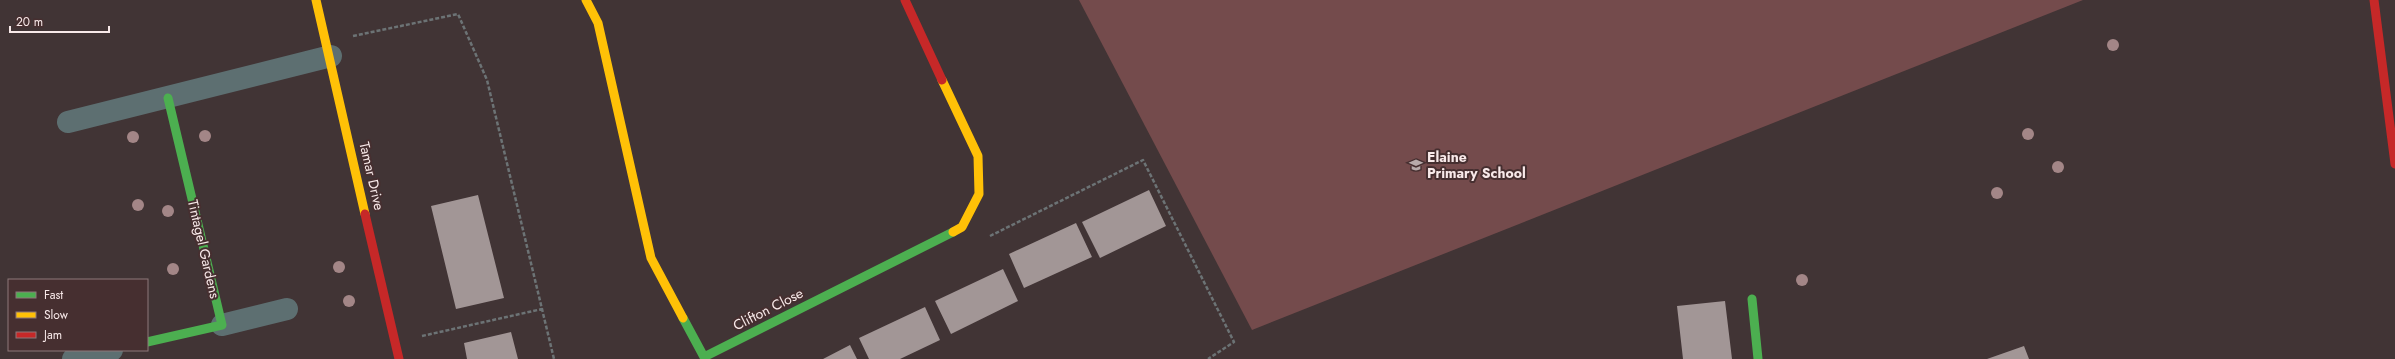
<svg xmlns="http://www.w3.org/2000/svg" width="2395" height="359" font-family="Jost,sans-serif">
<style>
.green{fill:#744b4c}
.building{fill:#a29696}
.lines{fill:none;stroke-linecap:round;stroke-linejoin:round}
.path{stroke:#6c7375;stroke-width:2.5;stroke-dasharray:4 2;stroke-linecap:butt}
.street{stroke:#5d6f71;stroke-width:22}
.fast{stroke:#4caf50;stroke-width:9}
.slow{stroke:#ffc107;stroke-width:9}
.jam{stroke:#c62828;stroke-width:9}
.tree{fill:#a38687}
.labels{text-anchor:middle;dominant-baseline:central;stroke-width:4;stroke-linejoin:round;paint-order:stroke}
.poi-label{font-size:14px;font-weight:bold;fill:#f8e9e9;stroke:#462f30;text-anchor:start}
.street-label{font-size:14px;fill:#f8e9e9;stroke:#462f30}
</style>
<rect width="100%" height="100%" fill="#413435"/>
<path class="green" d="M1079,0h1004l-831,330z"/>
<path class="building" d="M1149,190l17,36 -66,32 -18,-36z
M478,195l26,103 -48,11 -25,-103z
M1076,223l16,34 -68,31 -15,-34z
M1003,269l15,32 -67,33 -16,-33z
M1725,301l7,58h-49l-6,-53z
M925,307l15,33 -40,19h-31l-10,-21z
M511,332l7,27h-51l-3,-16z
M850,345l7,14h-34z
M2024,346l5,13h-42z"/>
<g class="lines">
<path class="path" d="M353,36l105,-22 29,66 67,279
M990,236l153,-76 91,182 -26,17
M422,336l120,-27"/>
<path class="street" d="M68,122l263,-66
M222,325l65,-16
M73,359l39,-9"/>
<path class="fast" d="M1752,299l6,60
M683,318l21,39 249,-125
M147,342l75,-17 -54,-227"/>
<path class="slow" d="M316,0l49,214
M586,0l12,23 53,235 32,60
M942,80l36,76 1,38 -17,33 -9,5"/>
<path class="jam" d="M905,0l37,80
M2374,0l21,164
M365,214l34,145"/>
</g>
<g class="tree">
<circle cx="2113" cy="45" r="6"/>
<circle cx="2028" cy="134" r="6"/>
<circle cx="205" cy="136" r="6"/>
<circle cx="133" cy="137" r="6"/>
<circle cx="2058" cy="167" r="6"/>
<circle cx="1997" cy="193" r="6"/>
<circle cx="138" cy="205" r="6"/>
<circle cx="168" cy="211" r="6"/>
<circle cx="339" cy="267" r="6"/>
<circle cx="173" cy="269" r="6"/>
<circle cx="1802" cy="280" r="6"/>
<circle cx="349" cy="301" r="6"/>
</g>
<defs>
<g id="school-bare" transform="scale(1.08)"><path d="M0-5L7-2L0 1L-7-2ZM-4 1L0 2.5L4 1V4Q0 6-4 4Z" fill="#b8aaaa" stroke="#462f30" stroke-width="2.5" paint-order="stroke"/></g>
</defs>
<g fill-rule="evenodd">
<use href="#school-bare" x="1416" y="165"/>
</g>
<g class="labels">
<g class="poi-label">
<text x="1427" y="157">Elaine<tspan x="1427" dy="16">Primary School</tspan></text>
</g>
<g class="street-label">
<text transform="translate(372 176) rotate(77)">Tamar Drive</text>
<text transform="translate(204 249) rotate(77)">Tintagel Gardens</text>
<text transform="translate(768 309) rotate(-27)">Clifton Close</text>
</g>
</g>
<rect x="8" y="279" width="140" height="72" fill="#462f30" stroke="#8d797a"/>
<rect x="16" y="292" width="20" height="6" fill="#4caf50" stroke="#8d797a"/>
<text x="44" y="299" font-size="12" fill="#f8e9e9">Fast</text>
<rect x="16" y="312" width="20" height="6" fill="#ffc107" stroke="#8d797a"/>
<text x="44" y="319" font-size="12" fill="#f8e9e9">Slow</text>
<rect x="16" y="332" width="20" height="6" fill="#c62828" stroke="#8d797a"/>
<text x="44" y="339" font-size="12" fill="#f8e9e9">Jam</text>
<path d="M10 26v6h99v-6" fill="none" stroke="#f8e9e9" stroke-width="2"/>
<text x="16" y="26" font-size="12" fill="#f8e9e9" stroke="#462f30" stroke-width="3" paint-order="stroke">20 m</text>
</svg>
